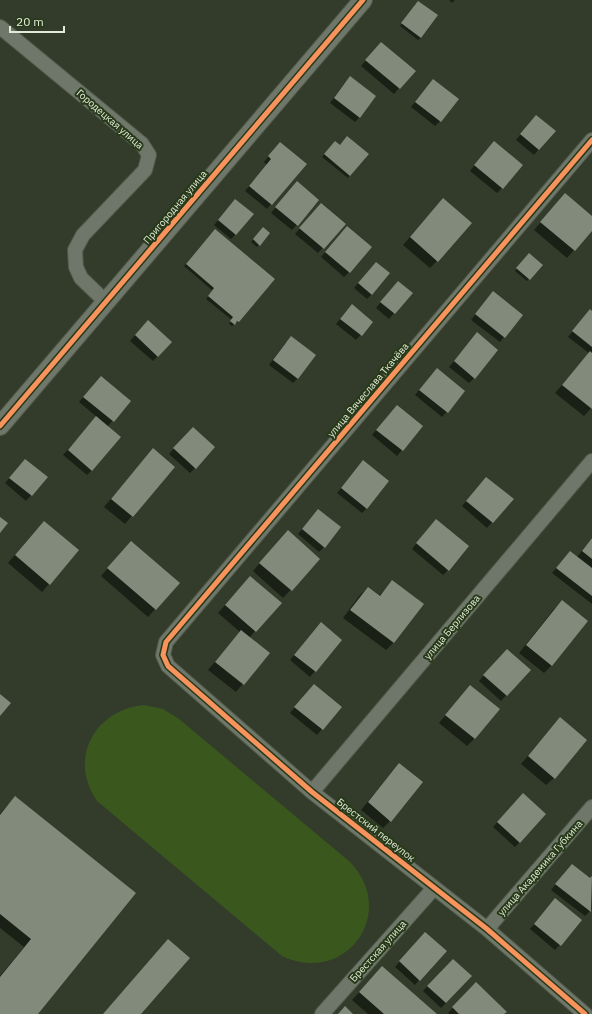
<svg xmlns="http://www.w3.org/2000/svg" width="592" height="1014" font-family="'IBM Plex Sans',sans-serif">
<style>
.green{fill:#3a581e}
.shadow{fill:#0007}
.building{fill:#828a7b}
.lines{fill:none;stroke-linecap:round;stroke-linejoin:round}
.minor-casing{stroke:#525a4b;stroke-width:16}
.tertiary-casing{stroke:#525a4b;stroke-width:20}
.minor{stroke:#6e7769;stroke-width:14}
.tertiary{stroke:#6e7769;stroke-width:18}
.cycleway-casing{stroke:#283919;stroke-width:8}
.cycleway{stroke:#f8935d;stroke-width:5}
.labels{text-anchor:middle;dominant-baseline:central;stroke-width:4;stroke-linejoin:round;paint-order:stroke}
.street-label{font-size:10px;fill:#e0ecd8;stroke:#283919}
</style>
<rect width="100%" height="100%" fill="#333c2b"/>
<path class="green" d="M144,705l19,4 16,10 171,143c49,51 -5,124 -68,94l-185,-155c-29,-42 -3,-91 47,-96z"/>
<path class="shadow" d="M449,0h6l-3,3z
M416,4l5,34 -3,2 -18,-14z
M376,48l38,23 -20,23 -33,-28z
M345,83l15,34 -5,5 -25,-19z
M429,86l11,35 -5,5 -24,-19z
M531,121l23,10 -20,24 -18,-15z
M333,145l17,30 -2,3 -26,-21z
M489,147l13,41 -5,5 -27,-22z
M275,148l-4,56 -4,5 -22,-18 22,-26 -3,-3z
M292,188l26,13 -26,29 -21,-17z
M565,194l27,23v12l-25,29 -33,-28z
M231,206l5,28 -5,5 -17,-14z
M436,207l1,54 -7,7 -27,-23z
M316,209l29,15 -27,29 -23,-19z
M261,231l-2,14 -2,2 -6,-5z
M213,232l25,89 -6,5 -3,-2 3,-4 -26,-21 7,-8 -29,-25z
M343,232l6,40 -5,5 -23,-20z
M526,257l15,8 -14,16 -12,-10z
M371,268l1,26 -5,5 -13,-11z
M393,287l18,6 -22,26 -13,-11z
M488,298l16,39 -4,5 -29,-22z
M347,310l25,12 -16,18 -20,-16z
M592,312v95l-8,9 -29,-23 34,-40 -21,-16 17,-21z
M143,326l15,30 -5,5 -23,-20z
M477,334l-3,44 -5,5 -20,-16z
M286,342l12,36 -5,5 -24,-18z
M432,374l32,18 -22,25 -27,-22z
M96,382l34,19 -23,26 -15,43 -5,5 -24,-20 34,-38 -18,-15z
M392,411l29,16 -24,29 -25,-21z
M188,433l7,35 -5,5 -21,-19z
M146,457l28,10 -49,57 -21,-17z
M363,461l4,47 -5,5 -25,-20z
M21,465l26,12 -21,24 -21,-18z
M482,483l30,16 -25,29 -25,-22z
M314,515l10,32 -5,5 -21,-18z
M431,525l17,45 -5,5 -31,-26z
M37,529l41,21 -36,42 -34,-29z
M592,538v66l-40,-31 18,-21 7,5z
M281,539l38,20 -36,39 -30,-27z
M124,549l54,35 -30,33 -47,-41z
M392,581l31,23 -30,39 -7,7 -43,-32 17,-23 8,-7 11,8z
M243,585l37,18 -31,35 19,15 -32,39 -28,-22 32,-38 -22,-19z
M562,602l25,19 -36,45 -7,7 -25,-20 35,-44z
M316,628l25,12 -31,37 -20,-17z
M502,655l27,15 -28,31 -22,-20z
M470,686l5,52 -8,8 -28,-23z
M309,690l31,17 -23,28 -27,-22z
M560,718l-6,60 -8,7 -25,-21z
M392,772l-2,49 -7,7 -22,-18z
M15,797l119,96 -97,121h-37v-38l24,-29 -24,-19v-114z
M518,799l2,43 -5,5 -22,-20z
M572,865l18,14 2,-3v33l-7,7 -34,-26z
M551,905l30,16 -26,29 -25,-21z
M421,938l-2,42 -4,5 -20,-18z
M453,960l18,17 -30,31 -18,-17z
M375,975l60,39h-67l-16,-14z
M476,983l27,31h-54l-1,-1z"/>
<path class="building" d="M418,1l20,14 -17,23 -20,-15z
M381,42l35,29 -16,18 -35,-29z
M350,76l26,20 -16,22 -26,-20z
M433,79l26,20 -18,23 -26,-20z
M536,115l20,16 -17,19 -19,-16z
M347,136l22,18 -19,22 -26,-22 11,-13 5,4z
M494,141l29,24 -20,24 -29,-24z
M280,142l27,22 -35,41 -23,-19 22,-27 -3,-3z
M297,181l22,19 -21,26 -23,-19z
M565,193l27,23v15l-17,20 -35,-29z
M443,198l29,25 -34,39 -28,-25z
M235,199l19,15 -18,21 -18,-15z
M321,203l25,21 -22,25 -25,-21z
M347,226l25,21 -22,26 -25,-21z
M263,227l7,6 -10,13 -7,-7z
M215,229l60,50 -36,43 -2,-1 -2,4 -5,-4 3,-4 -25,-21 6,-8 -28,-24z
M529,253l14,12 -13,15 -14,-12z
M376,262l14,11 -18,22 -14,-12z
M398,281l15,12 -18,21 -15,-12z
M493,291l30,24 -18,23 -30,-24z
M352,304l21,18 -11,14 -22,-17z
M590,309l2,2v36l-20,-16z
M148,320l24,22 -14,15 -23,-22z
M477,332l21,18 -23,29 -21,-18z
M291,336l25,19 -18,24 -25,-19z
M590,351l2,2v56l-30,-24z
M437,368l28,23 -17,22 -29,-23z
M101,376l30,25 -17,21 -31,-25z
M397,405l26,21 -20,25 -27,-21z
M96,416l25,21 -29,34 -24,-21z
M193,427l22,20 -19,22 -23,-21z
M153,448l22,19 -42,50 -22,-18z
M25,459l23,18 -16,19 -23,-18z
M363,460l26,21 -22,28 -26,-21z
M486,477l28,22 -21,24 -27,-22z
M318,509l23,18 -16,21 -23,-19z
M0,517l8,6 -8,10z
M436,519l33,27 -20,25 -33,-28z
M44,521l35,29 -29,35 -35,-30z
M288,530l32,29 -28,32 -33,-28z
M592,538v21l-10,-8z
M131,541l49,42 -24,27 -49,-42z
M570,551l22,17v28l-36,-28z
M250,576l32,27 -26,29 -31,-27z
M392,580l32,24 -30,39 -44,-33 18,-23 12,9z
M562,600l26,21 -36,45 -26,-21z
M321,622l21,18 -26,32 -22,-17z
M241,630l29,23 -26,32 -29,-23z
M507,649l24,21 -24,26 -24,-21z
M314,684l28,23 -19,23 -29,-23z
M470,685l30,24 -25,30 -30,-24z
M0,694l11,9 -11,13z
M560,717l27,23 -32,39 -27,-23z
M399,763l24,19 -32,40 -23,-20z
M523,793l23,21 -26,29 -23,-21z
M15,796l121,97 -98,121h-38v-37l31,-38 -31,-25v-99z
M572,864l18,14 2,-2 -1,36 -36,-28z
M555,898l27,22 -21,26 -27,-22z
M425,932l22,19 -27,30 -21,-20z
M168,939l22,19 -49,56h-38z
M453,959l19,17 -26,27 -19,-17z
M382,966l55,48h-53l-25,-22z
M476,982l31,30 -3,2h-45l-7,-7z
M345,1006l8,8h-15z"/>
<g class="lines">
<g class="minor-casing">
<path id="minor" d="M0,27l142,117 7,11 -4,15 -62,65 -8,15 1,17 5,11 25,24
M312,792l280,-331
M487,929l105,-122
M322,1014l112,-126
M585,1014l-98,-85 -175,-137 -144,-126 -5,-11 3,-13 426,-502"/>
</g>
<g class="tertiary-casing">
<path id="tertiary" d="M0,426l363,-426"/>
</g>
<use href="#minor" class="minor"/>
<use href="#tertiary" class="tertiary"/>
<g class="cycleway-casing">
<path id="cycleway" d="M0,426l363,-426
M585,1014l-98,-85 -175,-137 -144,-126 -5,-11 3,-13 426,-502"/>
</g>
<use href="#cycleway" class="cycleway"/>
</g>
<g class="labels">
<g class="street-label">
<text transform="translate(110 119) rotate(41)">Городецкая улица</text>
<text transform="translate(175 207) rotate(-50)">Пригородная улица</text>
<text transform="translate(368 390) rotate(-50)">улица Вячеслава Ткачёва</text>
<text transform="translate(452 627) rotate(-50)">улица Берлизова</text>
<text transform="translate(376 830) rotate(38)">Брестский переулок</text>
<text transform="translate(540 868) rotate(-49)">улица Академика Губкина</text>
<text transform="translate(378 951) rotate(-48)">Брестская улица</text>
</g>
</g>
<path d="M10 26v6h54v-6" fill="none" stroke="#e0ecd8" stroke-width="2"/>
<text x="16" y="26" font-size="12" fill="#e0ecd8" stroke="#283919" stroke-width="3" paint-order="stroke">20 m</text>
</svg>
